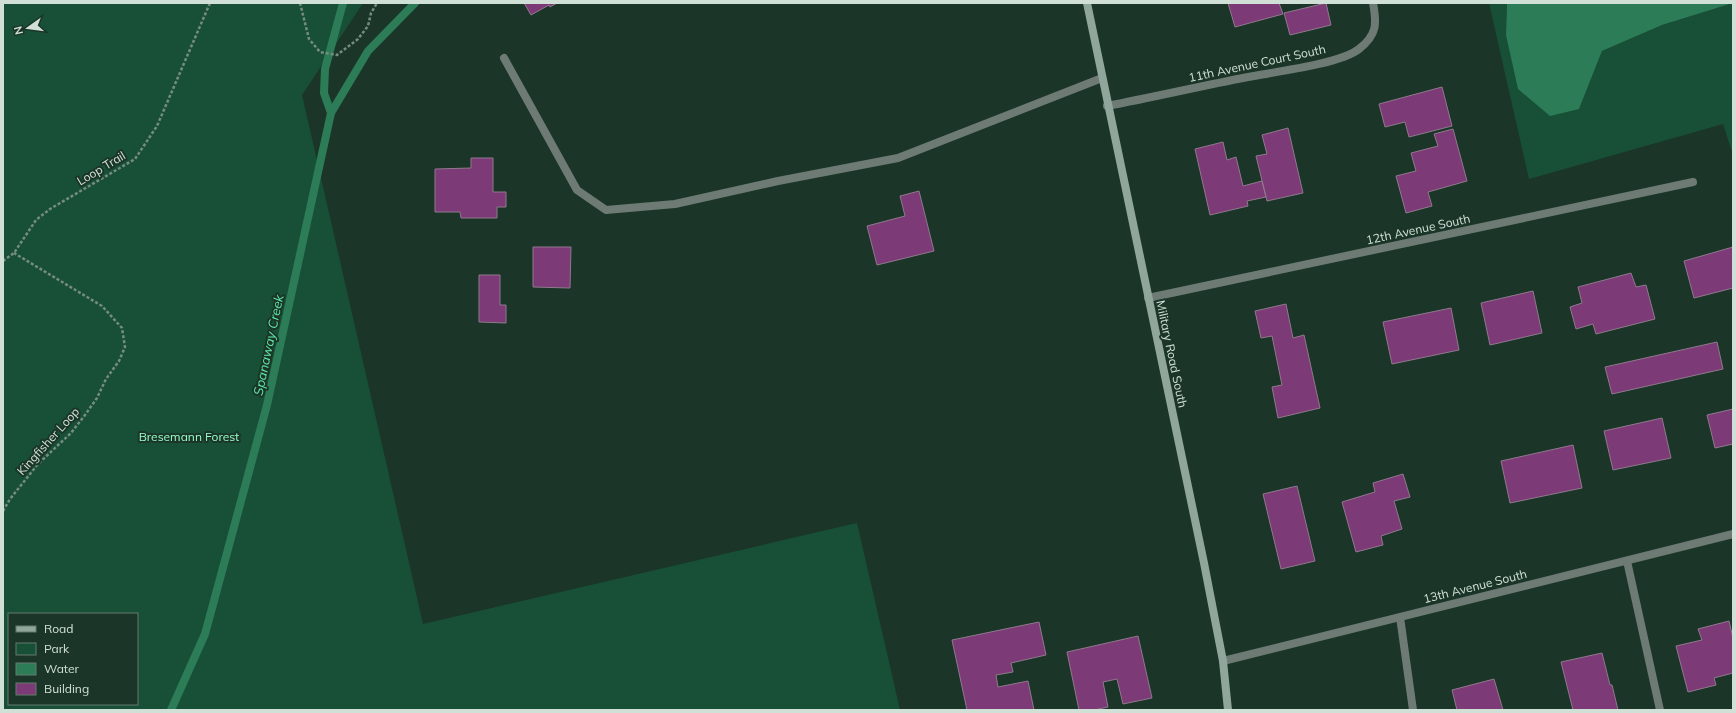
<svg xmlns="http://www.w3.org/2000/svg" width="1736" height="713" font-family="Mulish,sans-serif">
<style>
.green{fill:#185037;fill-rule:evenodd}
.water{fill:#2c7c57}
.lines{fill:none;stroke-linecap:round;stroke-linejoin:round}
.stream{stroke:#2c7c57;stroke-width:8}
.building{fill:#7c3a76;stroke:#90798d}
.path{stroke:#778c80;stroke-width:2.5;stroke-dasharray:3 2;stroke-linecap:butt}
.lane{stroke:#6e7b74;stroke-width:8}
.street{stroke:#6e7b74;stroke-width:8}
.secondary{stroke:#91a69a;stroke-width:8}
.labels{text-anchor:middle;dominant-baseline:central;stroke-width:4;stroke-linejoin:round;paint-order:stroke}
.street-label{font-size:12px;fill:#d1e0d7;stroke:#1b3628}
.park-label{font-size:12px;fill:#98fdc9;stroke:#1b3628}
.water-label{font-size:13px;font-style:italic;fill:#5fe8a8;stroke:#1b3628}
</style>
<rect width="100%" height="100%" fill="#1b3628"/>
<path class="green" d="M3,3h360l-61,92 121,529 434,-101 43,187h-897zM9,614h128v90h-128z
M1489,3h18l-1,32 73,74 23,-58 60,-26 71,-22v152l-10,-31 -194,55z"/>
<path class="water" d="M1507,3h226l-71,22 -60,26 -23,58 -29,7 -32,-27 -12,-54z"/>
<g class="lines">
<path class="stream" d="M331,113l-7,-20 1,-24 18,-66
M171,710l34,-76 62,-229 64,-292 37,-62 47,-48"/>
</g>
<path class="building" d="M524,3h33l-7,4 -1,-2 -18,10z
M1228,3h51l4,11 -48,13z
M1326,3l5,22 -41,10 -6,-22z
M1442,87l10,39 -43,11 -4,-15 -20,5 -6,-23z
M1288,128l15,65 -36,8 -11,-45 11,-2 -5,-19z
M1453,129l14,52 -39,11 4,14 -26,7 -10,-37 20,-5 -5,-18 27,-7 -4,-12z
M1223,142l4,18 9,-3 7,29 19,-5 4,16 -19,4 1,5 -38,9 -15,-66z
M471,158h22v34h13v15h-9v11h-36l-1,-6h-25v-43l36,-1z
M919,191l15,60 -57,14 -10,-39 38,-10 -5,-20z
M533,247h38l-1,41 -37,-1z
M1733,247v41l-39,10 -10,-37z
M1631,273l5,14 10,-2 9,34 -59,15 -3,-10 -17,5 -6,-22 12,-4 -4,-16z
M479,275h21v30h6v18l-27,-1z
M1533,291l9,42 -52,12 -9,-42z
M1286,304l7,34 11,-3 16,73 -42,10 -6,-31 10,-2 -10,-49 -11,2 -6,-27z
M1451,308l8,42 -67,14 -9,-42z
M1717,342l6,27 -111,25 -7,-27z
M1733,409v35l-18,4 -8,-33z
M1662,418l9,40 -58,12 -9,-39z
M1573,445l9,43 -72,15 -9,-42z
M1403,474l7,23 -16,4 8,28 -21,7 2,9 -27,7 -14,-50 33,-10 -2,-9z
M1297,486l18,75 -34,8 -18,-75z
M1729,621l4,17v35l-19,5 2,7 -28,7 -12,-46 26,-6 -4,-11z
M1039,622l7,33 -35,8 2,9 -17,3 2,12 30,-6 6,29h-67l-15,-70z
M1138,636l14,62 -29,6 -6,-25 -14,3 5,25 -14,3h-15l-12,-58z
M1602,653l8,32h2l6,25h-45l-12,-48z
M1494,679l9,31h-46l-5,-20z"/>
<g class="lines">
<path class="path" d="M300,3l9,36 11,13 17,3 21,-16 10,-13 3,-13 6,-10
M3,261l11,-8 22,-33 14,-11 85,-50 22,-33 53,-123
M3,511l7,-12 28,-35 33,-31 14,-18 12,-17 9,-19 13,-18 6,-14 -3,-19 -20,-22 -88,-53"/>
<path class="lane" d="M504,58l73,132 29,20 69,-6 103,-23 120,-23 204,-80
M1627,561l33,149"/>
<path class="street" d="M1107,106c47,-9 94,-20 141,-29 26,-5 92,-13 111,-28 18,-14 18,-25 14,-46
M1148,298l545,-116
M1400,617l13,93
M1223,661l510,-127"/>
<path class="secondary" d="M1087,3l117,560 19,98 5,49"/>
</g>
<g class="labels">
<g class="street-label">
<text transform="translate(1257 63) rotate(-12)">11th Avenue Court South</text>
<text transform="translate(101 168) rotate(-31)">Loop Trail</text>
<text transform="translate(1418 229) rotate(-12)">12th Avenue South</text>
<text transform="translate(1172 354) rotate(78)">Military Road South</text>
<text transform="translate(48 441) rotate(-48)">Kingfisher Loop</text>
<text transform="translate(1475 586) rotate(-14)">13th Avenue South</text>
</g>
<g class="park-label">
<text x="189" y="436">Bresemann Forest</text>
</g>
<g class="water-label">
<text transform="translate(268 345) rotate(-78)">Spanaway Creek</text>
</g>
</g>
<rect width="1736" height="713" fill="none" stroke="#d1e0d7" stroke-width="8"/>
<rect x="8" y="613" width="130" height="92" fill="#1b3628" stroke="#647a6e"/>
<rect x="16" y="626" width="20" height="6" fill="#91a69a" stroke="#647a6e"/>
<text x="44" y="633" font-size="12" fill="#d1e0d7">Road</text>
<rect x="16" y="643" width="20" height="12" fill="#185037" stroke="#647a6e"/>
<text x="44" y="653" font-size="12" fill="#d1e0d7">Park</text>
<rect x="16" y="663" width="20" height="12" fill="#2c7c57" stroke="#647a6e"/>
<text x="44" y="673" font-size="12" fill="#d1e0d7">Water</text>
<rect x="16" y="683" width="20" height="12" fill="#7c3a76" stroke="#647a6e"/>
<text x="44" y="693" font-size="12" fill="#d1e0d7">Building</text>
<g transform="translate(28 28) rotate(256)" stroke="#1b3628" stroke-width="3" paint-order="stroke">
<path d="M0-3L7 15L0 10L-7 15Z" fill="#d1e0d7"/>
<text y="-6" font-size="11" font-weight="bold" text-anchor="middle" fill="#d1e0d7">N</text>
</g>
</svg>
